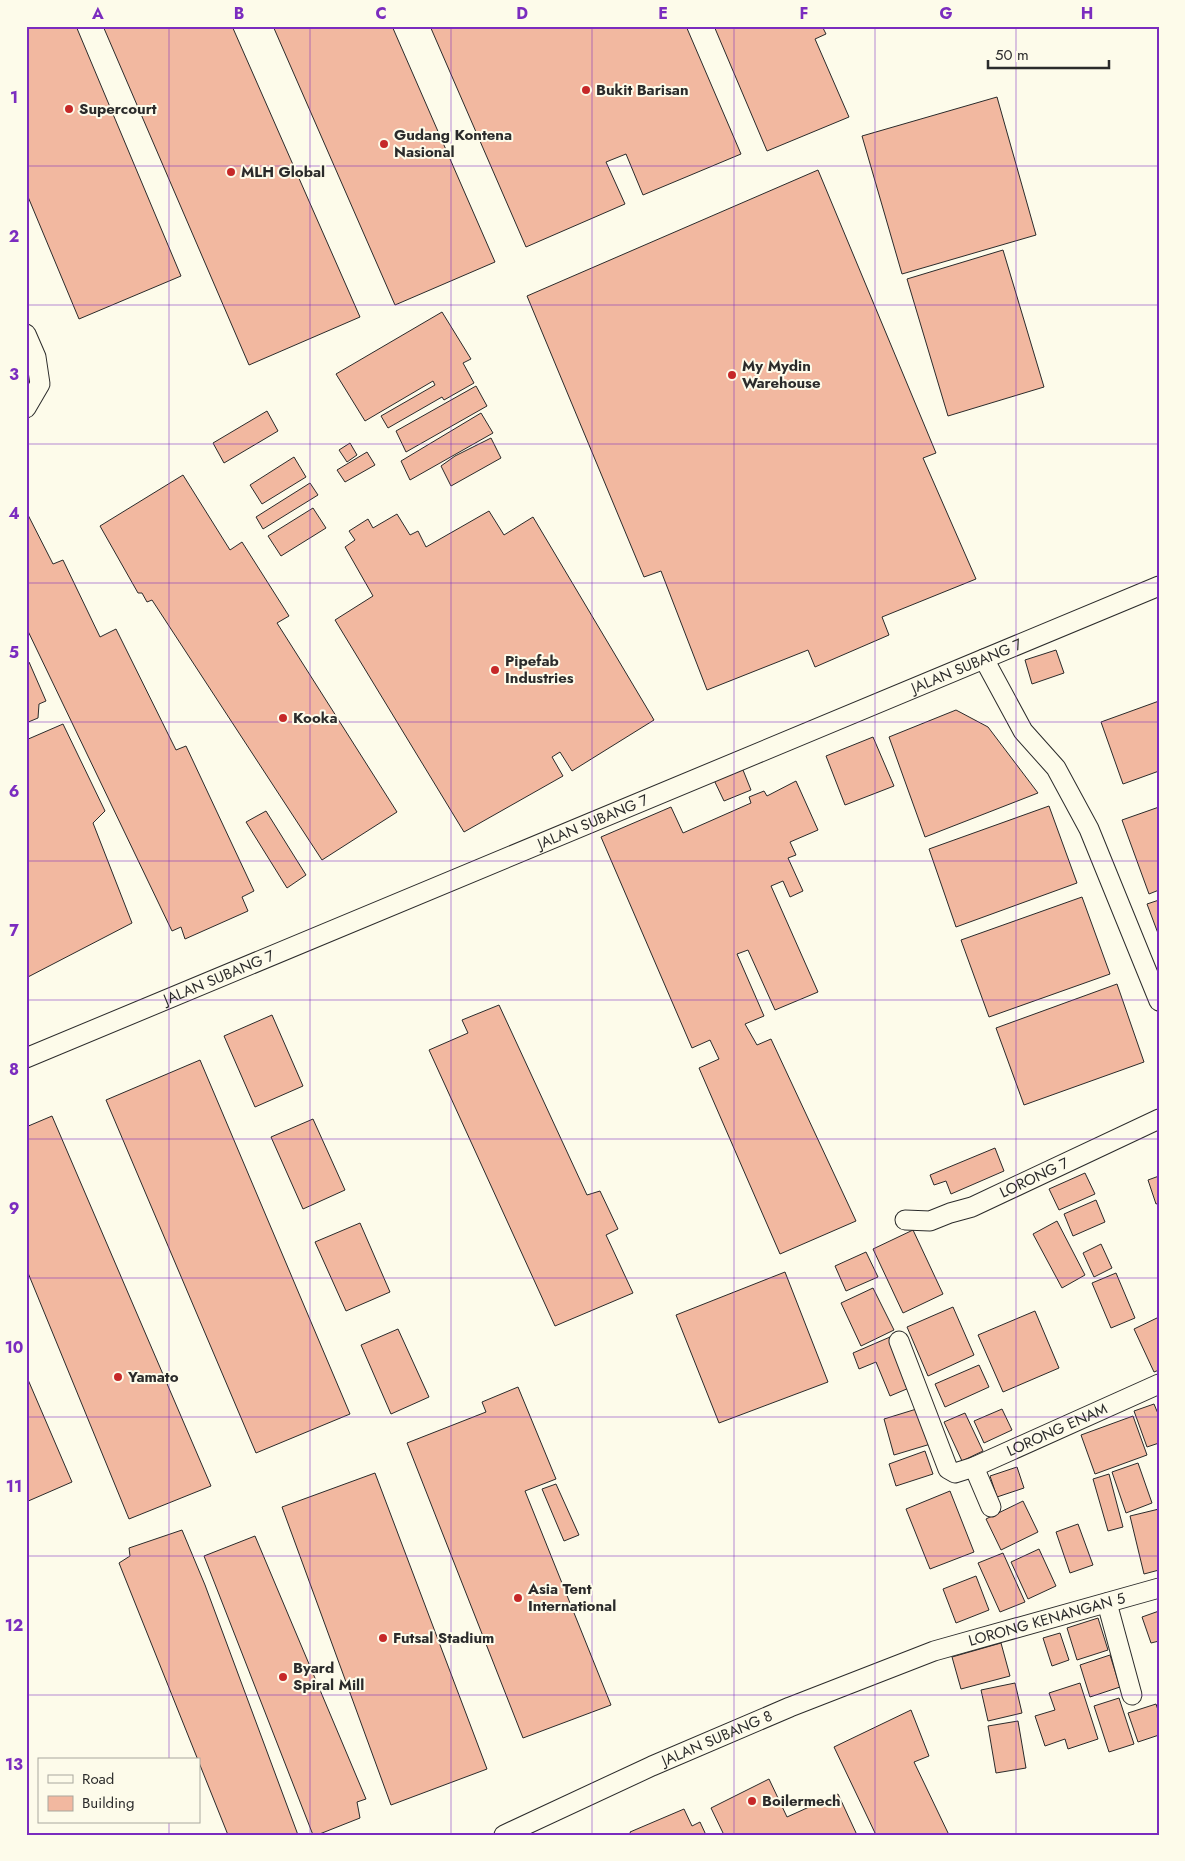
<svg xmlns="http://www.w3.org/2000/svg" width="1185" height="1861" font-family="Jost,sans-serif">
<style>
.building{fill:#f2b8a0;stroke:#2b2b2b}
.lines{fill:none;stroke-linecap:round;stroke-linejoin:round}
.minor-casing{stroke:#2b2b2b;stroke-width:21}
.minor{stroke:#fdfbea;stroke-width:19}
.grid{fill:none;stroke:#7b2cbf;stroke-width:1;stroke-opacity:0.55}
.poi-dot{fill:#c62828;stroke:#fdfbea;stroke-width:2}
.labels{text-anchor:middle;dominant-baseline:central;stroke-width:4;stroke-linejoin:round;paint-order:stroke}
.poi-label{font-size:15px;font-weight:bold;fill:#2b2b2b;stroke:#fdfbea;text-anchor:start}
.street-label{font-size:15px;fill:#2b2b2b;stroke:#fdfbea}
.neatline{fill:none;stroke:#7b2cbf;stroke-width:2}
.grid-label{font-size:16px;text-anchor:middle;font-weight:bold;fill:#7b2cbf}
</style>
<rect width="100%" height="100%" fill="#fdfbea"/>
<path class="building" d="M26,26h50l105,250 -102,43 -53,-127z
M103,26h129l128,291 -111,48z
M273,26h119l103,236 -100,43z
M430,26h256l55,128 -98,41 -17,-41 -20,8 19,42 -99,43z
M714,26h108l4,8 -11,5 34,78 -82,34z
M997,97l39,138 -134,39 -40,-138z
M818,170l118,283 -13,5 53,121 -94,38 7,18 -74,32 -7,-17 -101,40 -46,-119 -17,6 -117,-281z
M1003,250l41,137 -96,29 -41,-137z
M442,312l29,47 -8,4 11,20 -30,17 -2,-3 -54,31 -7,-12 54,-31 -2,-4 -68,40 -29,-47z
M476,386l11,20 -81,46 -10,-21z
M267,411l11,20 -54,32 -11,-20z
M481,413l12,20 -83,47 -9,-19z
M491,438l10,20 -50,28 -10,-20 14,-10z
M350,443l7,12 -10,7 -8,-12z
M367,452l8,13 -30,17 -8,-12z
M294,457l12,20 -44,27 -12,-19z
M183,475l47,75 12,-8 47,74 -12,7 120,189 -75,48 -170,-260 -5,2 -5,-9h-4l-38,-67z
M310,483l8,12 -55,34 -7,-12z
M313,508l13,20 -45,28 -13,-20z
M26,511l27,53 10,-4 37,77 16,-8 60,121 10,-4 68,145 -12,6 6,14 -63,28 -4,-12 -9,4 -146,-304z
M489,511l15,24 29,-18 121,203 -82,51 -12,-19 -8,5 11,19 -99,56 -129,-212 38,-24 -28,-49 10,-7 -6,-9 19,-12 5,9 24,-14 13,21 8,-4 8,16z
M1056,650l8,23 -32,11 -7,-24z
M29,662l17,39 -7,3 -1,14 -12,5v-59z
M1159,701v70l-36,13 -22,-62z
M956,710l32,17 50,66 -113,44 -36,-100z
M63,724l42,87 -12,12 39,100 -106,55v-238z
M873,737l21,49 -49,19 -19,-49z
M741,765l10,25 -27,11 -11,-23z
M796,781l22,49 -28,12 6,13 -8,3 15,33 -13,6 -7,-16 -12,5 47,106 -43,18 -27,-60 -11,4 27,62 -19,8 12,21 14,-6 85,182 -76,33 -81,-186 20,-9 -9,-19 -18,8 -91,-211 70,-30 12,26 68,-30 -2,-6 15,-6 3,5z
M1049,806l28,77 -121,44 -27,-78z
M1159,807v83l-10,4 -27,-74z
M266,811l40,64 -19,13 -41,-66z
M1082,897l28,77 -121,43 -28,-77z
M1159,900v36l-12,-32z
M1117,984l27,78 -120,43 -28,-77z
M499,1005l88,190 13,-4 18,38 -12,6 27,58 -78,33 -126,-276 39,-17 -6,-13z
M272,1015l31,71 -48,21 -31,-71z
M200,1060l150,354 -94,39 -150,-353z
M52,1116l159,370 -82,33 -103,-251v-141z
M313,1119l32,71 -42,19 -32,-72z
M995,1148l9,23 -53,23 -5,-13 -12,4 -4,-10z
M1085,1173l10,21 -36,16 -10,-21z
M1159,1176v27l-3,1 -8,-24z
M1096,1200l9,22 -32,14 -9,-22z
M1057,1221l28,54 -23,13 -29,-54z
M360,1223l30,69 -44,19 -31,-69z
M913,1230l30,64 -40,19 -30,-64z
M1101,1244l11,24 -18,9 -11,-24z
M866,1252l12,25 -32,14 -11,-25z
M785,1272l43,110 -109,41 -43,-108z
M1116,1273l19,45 -24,10 -19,-45z
M873,1288l21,42 -33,16 -20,-43z
M953,1307l21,48 -46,21 -21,-49z
M1035,1311l24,57 -56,24 -25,-57z
M1159,1317v53l-5,2 -20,-43z
M398,1329l31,68 -38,17 -30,-69z
M890,1337l19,51 -19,8 -14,-34 -17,7 -6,-16z
M979,1365l10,22 -44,20 -10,-23z
M26,1375l46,107 -46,20z
M518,1387l38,92 -31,12 86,214 -88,33 -116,-295 79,-31 -4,-10z
M1154,1404l5,12v27l-12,4 -13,-36z
M923,1407l11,36 -40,12 -10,-36z
M1002,1409l10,21 -28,13 -10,-22z
M965,1413l18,38 -21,10 -18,-39z
M1133,1416l14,39 -52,19 -14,-39z
M925,1451l8,23 -37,12 -7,-22z
M1138,1463l14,40 -26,10 -14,-41z
M1017,1467l7,21 -27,9 -7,-21z
M375,1473l112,296 -96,36 -109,-298z
M1109,1474l14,53 -15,4 -15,-52z
M556,1484l23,51 -15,6 -22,-52z
M950,1491l24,61 -44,17 -24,-60z
M1023,1501l15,31 -37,18 -15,-31z
M1159,1509v61l-15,4 -14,-58z
M1078,1524l15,41 -23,8 -14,-41z
M182,1530l23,55 93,250h-70l-109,-272 11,-7 -1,-8z
M255,1536l111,263 -9,3 3,16 -43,17h-4l-109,-279z
M1039,1549l17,37 -28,13 -17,-37z
M1003,1553l22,49 -25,10 -22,-49z
M976,1576l13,34 -33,13 -13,-34z
M1159,1611v30l-8,2 -9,-26z
M1098,1618l10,32 -31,10 -10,-32z
M1060,1633l9,27 -17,6 -9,-28z
M1001,1643l9,33 -49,13 -9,-32z
M1110,1655l10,32 -30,10 -10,-32z
M1015,1683l7,30 -34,8 -7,-31z
M1080,1683l18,56 -30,10 -3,-10 -20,7 -10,-30 20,-6 -6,-17z
M1119,1698l15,46 -25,8 -15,-46z
M1156,1704l3,9v22l-21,7 -10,-29z
M911,1710l18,46 -15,6 35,73h-73l-42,-88z
M1018,1721l8,47 -30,5 -8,-47z
M769,1779l18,38 51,-23 19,41h-133l-13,-27z
M684,1809l8,17 8,-4 6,13h-75l-1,-3z"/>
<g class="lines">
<g class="minor-casing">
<g id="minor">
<path d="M26,334l10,23 4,27 -14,24"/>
<path d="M984,659l39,72 33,37 33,61 70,172"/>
<path id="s1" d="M26,1058l1133,-472"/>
<path id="s2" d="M905,1220l25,1 20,-8 22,-6 187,-88"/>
<path id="s3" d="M899,1341l49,128 7,4 19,-6 185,-83"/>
<path d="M974,1467l17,40"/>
<path d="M1107,1603l25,92"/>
<path id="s4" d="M504,1835l148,-69 138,-59 144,-56 225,-63"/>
</g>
</g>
<use href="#minor" class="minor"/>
</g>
<path class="grid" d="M169,26v1734M310,26v1809M451,26v1809M592,26v1809M734,26v1809M875,26v1809M1016,26v1809M26,166h1133M26,305h1133M26,444h1133M26,583h1133M26,722h1133M26,861h1133M26,1000h1133M26,1139h1133M26,1278h1133M26,1417h1133M26,1556h1133M26,1695h1133M169,1822v13"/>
<g class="poi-dot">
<circle cx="586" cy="90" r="5"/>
<circle cx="69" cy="109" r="5"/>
<circle cx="384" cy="144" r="5"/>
<circle cx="231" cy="172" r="5"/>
<circle cx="732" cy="375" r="5"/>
<circle cx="495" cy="670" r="5"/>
<circle cx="283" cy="718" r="5"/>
<circle cx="118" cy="1377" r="5"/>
<circle cx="518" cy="1598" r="5"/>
<circle cx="383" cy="1638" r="5"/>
<circle cx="283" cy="1677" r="5"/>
<circle cx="752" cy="1801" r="5"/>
</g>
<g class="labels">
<g class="poi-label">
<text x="596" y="90">Bukit Barisan</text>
<text x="79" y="109">Supercourt</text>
<text x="394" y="135">Gudang Kontena<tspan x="394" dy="17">Nasional</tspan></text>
<text x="241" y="172">MLH Global</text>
<text x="742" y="366">My Mydin<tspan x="742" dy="17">Warehouse</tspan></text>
<text x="505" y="661">Pipefab<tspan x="505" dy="17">Industries</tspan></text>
<text x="293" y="718">Kooka</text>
<text x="128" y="1377">Yamato</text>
<text x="528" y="1589">Asia Tent<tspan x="528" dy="17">International</tspan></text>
<text x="393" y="1638">Futsal Stadium</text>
<text x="293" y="1668">Byard<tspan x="293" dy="17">Spiral Mill</tspan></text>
<text x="762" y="1801">Boilermech</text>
</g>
<g class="street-label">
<text stroke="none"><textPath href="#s1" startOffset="1019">JALAN SUBANG 7</textPath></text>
<text stroke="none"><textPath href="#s1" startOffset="614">JALAN SUBANG 7</textPath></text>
<text stroke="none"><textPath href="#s1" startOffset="209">JALAN SUBANG 7</textPath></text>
<text stroke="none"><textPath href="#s2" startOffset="138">LORONG 7</textPath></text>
<text stroke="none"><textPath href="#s3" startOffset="256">LORONG ENAM</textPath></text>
<text stroke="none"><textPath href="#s4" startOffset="585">LORONG KENANGAN 5</textPath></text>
<text stroke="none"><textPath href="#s4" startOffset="234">JALAN SUBANG 8</textPath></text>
</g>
</g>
<rect width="1185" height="1861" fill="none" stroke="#fdfbea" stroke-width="55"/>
<rect x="38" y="1758" width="162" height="65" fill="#fdfbea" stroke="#a9a89e"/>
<rect x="48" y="1775" width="25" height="8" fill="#fdfbea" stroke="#a9a89e"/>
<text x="82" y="1784" font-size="15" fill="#2b2b2b">Road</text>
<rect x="48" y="1796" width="25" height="15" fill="#f2b8a0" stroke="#a9a89e"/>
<text x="82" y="1808" font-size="15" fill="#2b2b2b">Building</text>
<path d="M988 60v8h121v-8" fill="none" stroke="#2b2b2b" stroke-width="2.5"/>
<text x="995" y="60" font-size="15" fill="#2b2b2b" stroke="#fdfbea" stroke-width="4" paint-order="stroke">50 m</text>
<rect x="28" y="28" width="1130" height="1806" class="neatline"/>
<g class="grid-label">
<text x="98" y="19">A</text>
<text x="239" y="19">B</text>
<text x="381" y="19">C</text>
<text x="522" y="19">D</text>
<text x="663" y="19">E</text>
<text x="804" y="19">F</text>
<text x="946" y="19">G</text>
<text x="1087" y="19">H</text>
<text x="14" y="103">1</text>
<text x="14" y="242">2</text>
<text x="14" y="380">3</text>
<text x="14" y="519">4</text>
<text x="14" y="658">5</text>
<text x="14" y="797">6</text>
<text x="14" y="936">7</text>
<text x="14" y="1075">8</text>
<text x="14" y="1214">9</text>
<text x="14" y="1353">10</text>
<text x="14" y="1492">11</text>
<text x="14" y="1631">12</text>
<text x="14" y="1770">13</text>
</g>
</svg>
